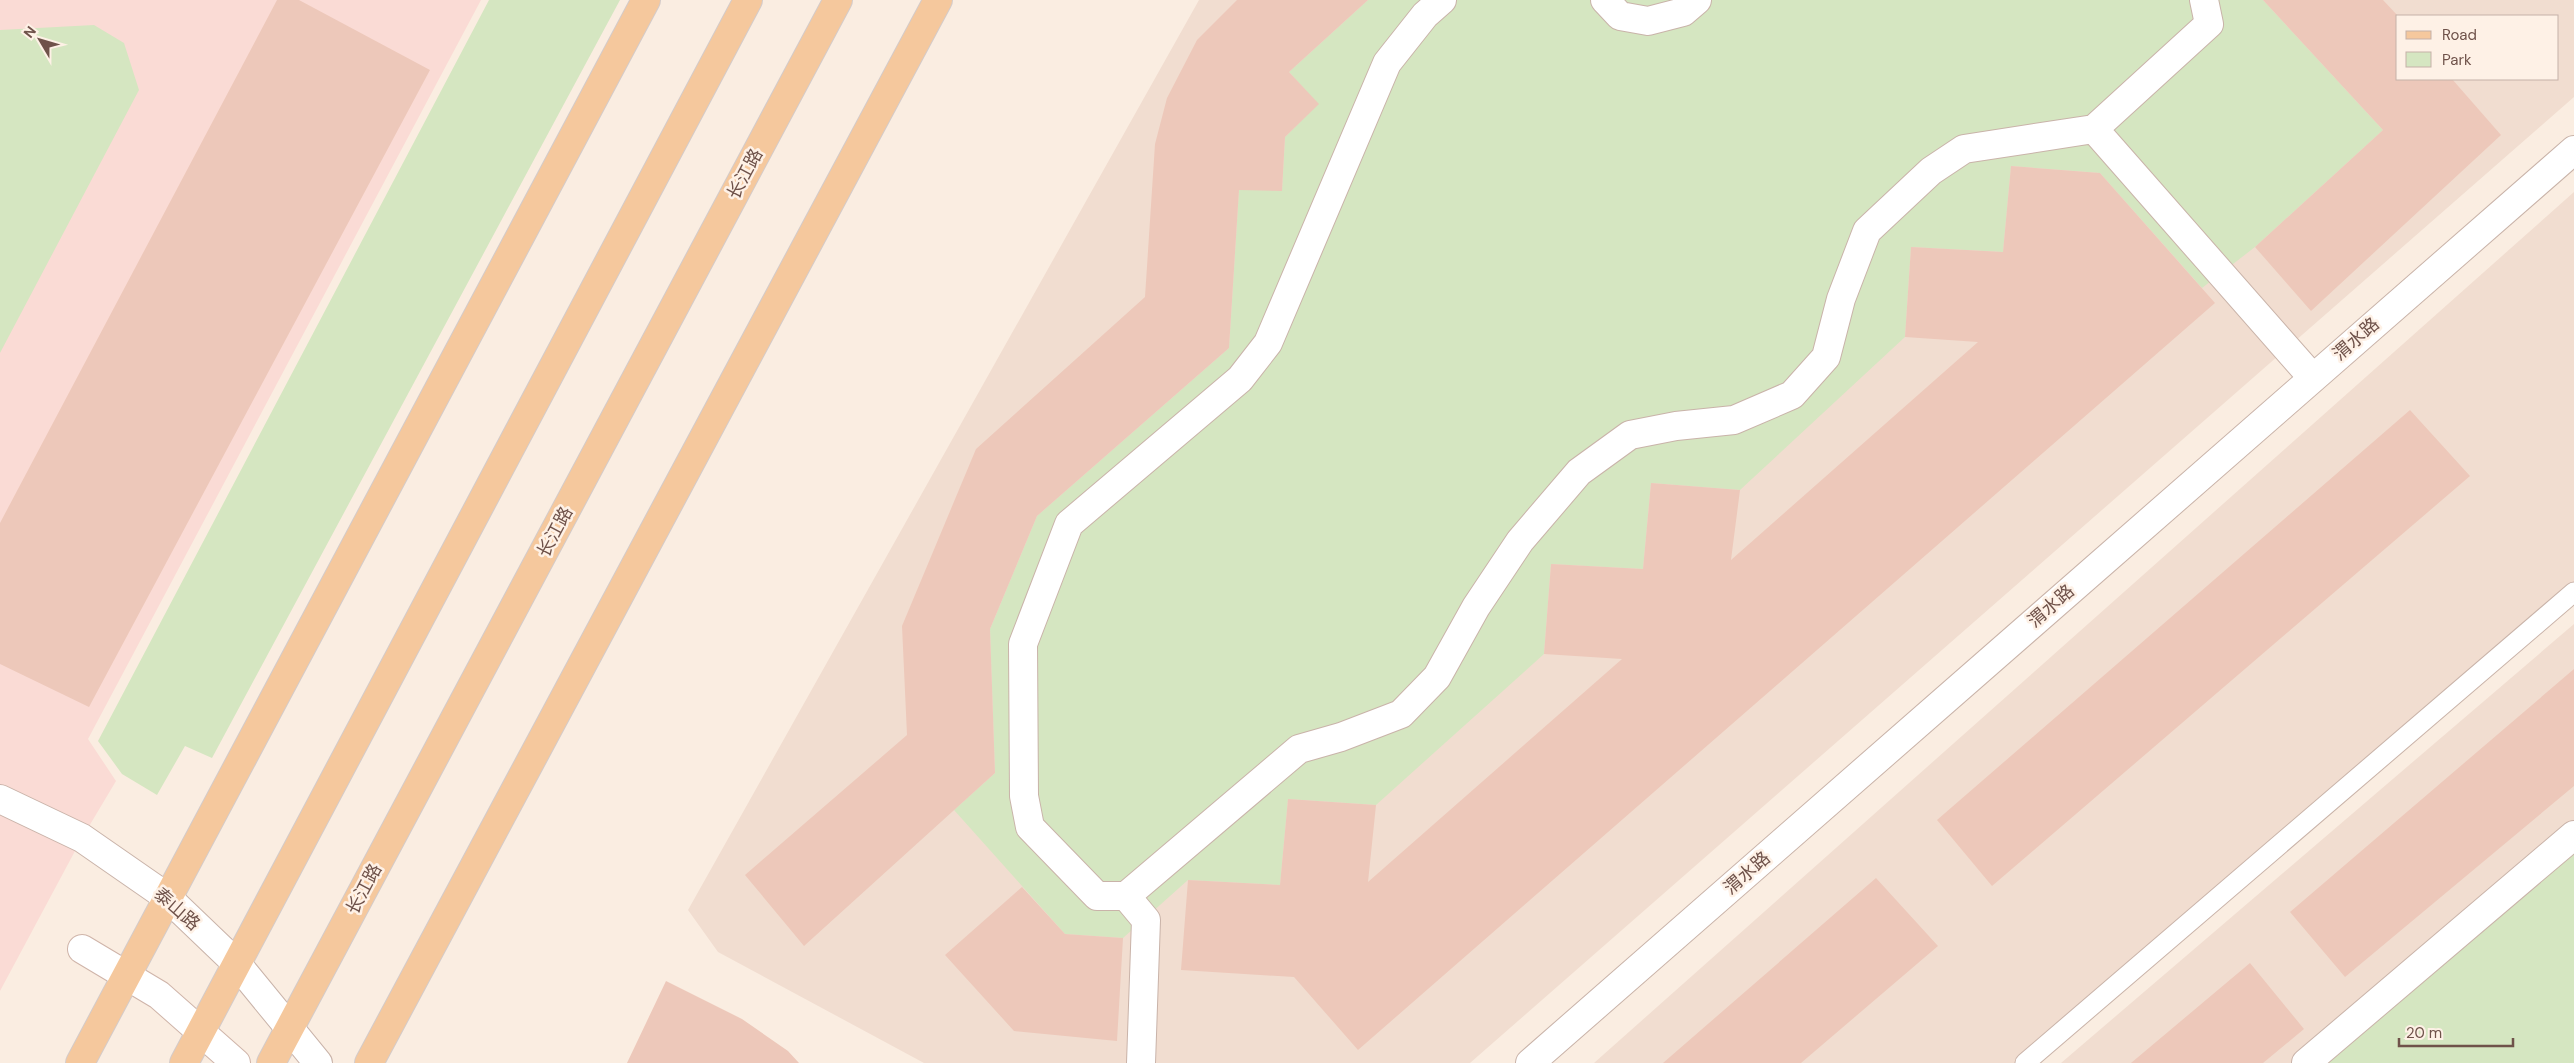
<svg xmlns="http://www.w3.org/2000/svg" width="2574" height="1063" font-family="'DM Sans','Noto Sans SC',sans-serif">
<style>
.residential{fill:#f1ddd0;fill-rule:evenodd}
.commercial{fill:#fadbd5}
.green{fill:#d5e6c1}
.building{fill:#edc8ba}
.lines{fill:none;stroke-linecap:round;stroke-linejoin:round}
.service-casing{stroke:#c9b3a9;stroke-width:21}
.minor-casing{stroke:#c9b3a9;stroke-width:30}
.tertiary-casing{stroke:#c9b3a9;stroke-width:30}
.secondary-casing{stroke:#cfb4a9;stroke-width:30}
.primary-casing{stroke:#d4cbc9;stroke-width:30}
.service{stroke:#fff;stroke-width:19}
.minor{stroke:#fff;stroke-width:28}
.tertiary{stroke:#fff;stroke-width:28}
.secondary{stroke:#fff;stroke-width:28}
.primary{stroke:#f5c89d;stroke-width:28}
.labels{text-anchor:middle;dominant-baseline:central;stroke-width:5;stroke-linejoin:round;paint-order:stroke}
.street-label{font-size:18px;fill:#6f524a;stroke:#fef1e6}
</style>
<rect width="100%" height="100%" fill="#faede1"/>
<path class="residential" d="M1199,0h1375v97l-1104,966h-546l-206,-111 -30,-42zM2398,16h160v63h-160z
M2574,192v400l-548,471h-432z
M2574,624v439h-513z"/>
<path class="commercial" d="M0,0h481l-393,739 28,42 -34,57 -82,153z"/>
<path class="green" d="M489,0h131l-408,758 -27,-12 -28,49 -35,-21 -24,-33z
M1368,0h895l120,130 -128,117 -53,41 -102,-115 -89,-7 -8,86 -92,-5 -6,90 -165,153 -89,-7 -8,86 -92,-5 -7,90 -168,151 -88,-6 -8,86 -92,-5 -65,58 -58,-4 -111,-124 41,-37 -5,-144 47,-113 192,-168 10,-158h43l3,-53 33,-33 -29,-32z
M94,25l30,18 15,47 -139,263v-323z
M2574,835v228h-268z"/>
<path class="building" d="M277,0h22l131,70 -341,637 -89,-43v-141z
M1237,0h131l-79,72 30,32 -34,33 -3,54 -43,-1 -10,158 -192,168 -47,113 5,144 -191,173 -59,-71 162,-140 -5,-109 74,-177 169,-152 10,-153 12,-46 30,-58z
M2263,0h120l15,16v63h54l49,56 -190,176 -56,-64 128,-117z
M2011,166l89,7 115,130 -857,747 -64,-73 -113,-7 7,-90 92,5 8,-86 88,6 -8,77 254,-223 -78,-5 7,-90 92,5 8,-86 89,7 -9,70 247,-218 -73,-5 6,-90 92,5z
M2410,410l60,66 -478,410 -55,-66z
M2574,669v117l-229,191 -55,-65z
M1876,878l62,68 -137,117h-138z
M1022,887l43,47 58,4 -6,103 -103,-10 -69,-76z
M2250,963l54,66 -41,34h-132z
M666,981l76,38 46,32 11,12h-172z"/>
<g class="lines">
<g class="service-casing">
<path id="service" d="M2025,1063l549,-471"/>
</g>
<g class="minor-casing">
<path id="minor" d="M1442,0l-17,15 -38,48 -119,280 -28,36 -171,145 -46,120 1,152 6,31 67,69h29l173,-147 42,-12 60,-23 36,-37 39,-70 44,-66 59,-69 51,-37 46,-9 58,-6 58,-25 34,-38 15,-58 26,-68 64,-60 33,-22 130,-20 115,-105 -5,-24
M1605,0l15,16 28,5 35,-9 14,-12
M2094,129l218,248
M0,799l82,39 85,59 70,67 81,99
M1126,896l20,24 -5,143
M2306,1063l268,-228"/>
</g>
<g class="tertiary-casing">
<path id="tertiary" d="M1530,1063l1044,-913"/>
</g>
<g class="secondary-casing">
<path id="secondary" d="M82,949l77,46 77,68"/>
</g>
<g class="primary-casing">
<path id="primary" d="M80,1063l566,-1063
M184,1063l564,-1063
M271,1063l567,-1063
M369,1063l569,-1063"/>
</g>
<use href="#service" class="service"/>
<use href="#minor" class="minor"/>
<use href="#tertiary" class="tertiary"/>
<use href="#secondary" class="secondary"/>
<use href="#primary" class="primary"/>
</g>
<g class="labels">
<g class="street-label">
<text transform="translate(745 174) rotate(-62)">长江路</text>
<text transform="translate(2356 339) rotate(-41)">渭水路</text>
<text transform="translate(555 532) rotate(-62)">长江路</text>
<text transform="translate(2051 606) rotate(-41)">渭水路</text>
<text transform="translate(1747 873) rotate(-41)">渭水路</text>
<text transform="translate(364 889) rotate(-62)">长江路</text>
<text transform="translate(177 909) rotate(41)">泰山路</text>
</g>
</g>
<rect x="2396" y="15" width="162" height="65" fill="#fef1e6" stroke="#c5b1a8"/>
<rect x="2406" y="31" width="25" height="8" fill="#f5c89d" stroke="#c5b1a8"/>
<text x="2442" y="40" font-size="15" fill="#6f524a">Road</text>
<rect x="2406" y="52" width="25" height="15" fill="#d5e6c1" stroke="#c5b1a8"/>
<text x="2442" y="65" font-size="15" fill="#6f524a">Park</text>
<g transform="translate(40 40) rotate(308)" stroke="#fef1e6" stroke-width="4" paint-order="stroke">
<path d="M0-4L9 19L0 12L-9 19Z" fill="#6f524a"/>
<text y="-8" font-size="14" font-weight="bold" text-anchor="middle" fill="#6f524a">N</text>
</g>
<path d="M2399 1038v8h114v-8" fill="none" stroke="#6f524a" stroke-width="2.5"/>
<text x="2406" y="1038" font-size="15" fill="#6f524a" stroke="#fef1e6" stroke-width="4" paint-order="stroke">20 m</text>
</svg>
